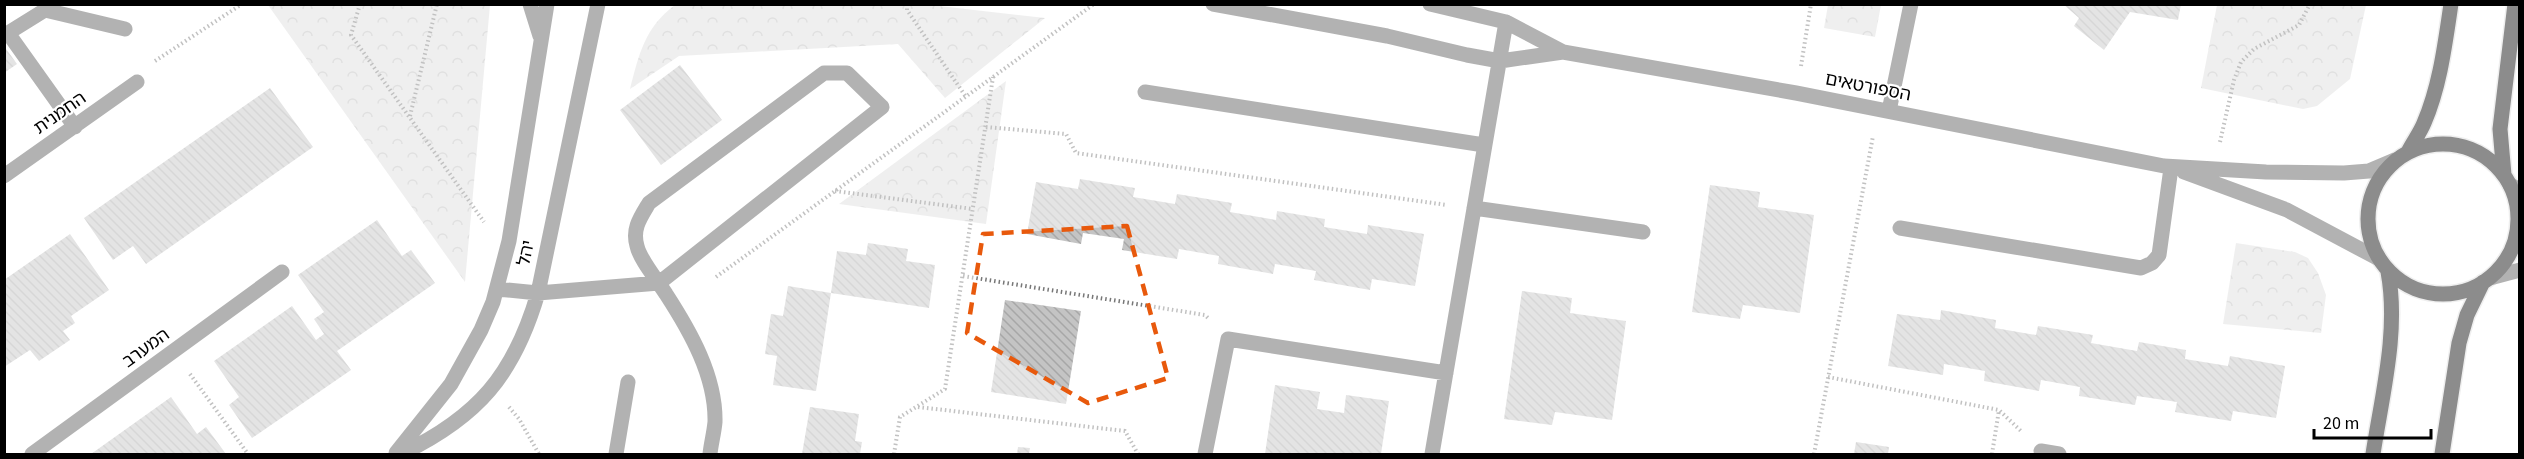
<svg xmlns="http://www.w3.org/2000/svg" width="2524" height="459" font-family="'Source Sans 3','Noto Sans Hebrew',sans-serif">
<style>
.park{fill:url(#park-crowns)}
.building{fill:url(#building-back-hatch)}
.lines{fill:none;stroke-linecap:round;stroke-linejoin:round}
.major-casing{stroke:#dbdbdb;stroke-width:18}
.path{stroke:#777;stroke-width:4;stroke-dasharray:1.5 3;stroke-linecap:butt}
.minor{stroke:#555;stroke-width:15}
.major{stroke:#000;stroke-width:15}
.marked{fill:none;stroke:#e8590c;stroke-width:4.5;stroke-dasharray:12 8;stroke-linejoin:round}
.labels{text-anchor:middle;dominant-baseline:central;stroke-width:4.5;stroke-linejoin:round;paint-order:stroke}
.street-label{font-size:18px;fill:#000;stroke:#fff}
</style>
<defs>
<pattern id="park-crowns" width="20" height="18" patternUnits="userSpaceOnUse" patternTransform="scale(1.5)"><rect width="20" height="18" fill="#dcdcdc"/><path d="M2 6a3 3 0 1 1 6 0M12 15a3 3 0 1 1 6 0" fill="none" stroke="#bbb"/></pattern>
<pattern id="building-back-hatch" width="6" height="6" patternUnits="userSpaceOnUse" patternTransform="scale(1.5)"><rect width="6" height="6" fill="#c4c4c4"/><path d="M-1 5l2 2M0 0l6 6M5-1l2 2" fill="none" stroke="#a7a7a7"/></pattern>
</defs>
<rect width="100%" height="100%" fill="#fff"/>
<path class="park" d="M922,4l123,14 -100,80 -47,-54 -219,12 -49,33c9,-35 15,-62 45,-84z
M268,5h222l-25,277z
M1828,5h53l-6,32 -51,-9z
M2217,5h149l-16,74 -33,27 -14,3 -102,-21z
M1006,81l-20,143 -147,-20z
M2236,243l59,9 13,6 10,15 8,22 -5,38 -98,-9z"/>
<path class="building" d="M2063,4h118l-3,16 -48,-8 -26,38 -30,-24 5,-8z
M4,46l13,18 -13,9z
M680,65l42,55 -61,45 -41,-55z
M270,88l43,59 -167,117 -13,-18 -20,14 -29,-42z
M1080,179l55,9 -2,9 42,7 2,-10 55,9 -2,9 46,8 1,-9 48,8 -1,8 43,7 1,-9 56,9 -9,52 -43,-7 -2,11 -56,-10 2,-9 -41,-7 -2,10 -55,-10 1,-8 -40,-7 -2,10 -55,-9 2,-11 -41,-6 -2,11 -54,-10 9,-52 42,7z
M1710,185l50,7 -2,15 56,8 -14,98 -57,-8 -3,14 -48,-7z
M377,220l25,36 9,-6 24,33 -98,68 14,19 -99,68 -23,-33 10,-8 -25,-36 78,-55 24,34 8,-6 -10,-15 10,-7 -26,-37z
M70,234l39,56 -38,26 4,7 -12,8 7,9 -31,21 -9,-11 -26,17v-87z
M868,243l40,6 -2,12 29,4 -6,43 -98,-15 6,-42 29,4z
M788,286l43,7 -15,98 -43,-6 4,-29 -12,-2 6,-40 12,2z
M1522,291l50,7 -2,15 56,8 -14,99 -57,-8 -3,13 -48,-6z
M1005,300l76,11 -15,93 -75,-12z
M1941,310l55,10 -1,8 41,7 2,-9 55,9 -2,8 46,8 2,-9 47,8 -1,9 43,7 2,-10 55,10 -9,52 -43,-7 -2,10 -56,-9 2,-10 -40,-6 -2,9 -56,-9 1,-9 -39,-7 -2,11 -55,-10 1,-10 -41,-7 -1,11 -55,-9 9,-52 43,6z
M1275,385l45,7 -3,17 27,4 2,-18 43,6 -8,53h-116z
M171,397l26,37 9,-7 20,27h-135z
M810,407l49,7 -4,27 7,1 -2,12h-58z
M1856,442l33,5 -1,7h-34z
M1018,447l12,1 -1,6h-12z"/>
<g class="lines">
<g class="major-casing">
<path id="major" d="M2368 219a75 75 0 1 1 150 0a75 75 0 1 1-150 0Z
M2408,152c5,-10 12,-19 16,-29 16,-37 21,-79 27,-119
M2504,175l-4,-46 15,-125
M2373,454c9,-59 26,-123 15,-182
M2442,454l17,-111 8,-28 16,-33"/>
</g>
<path class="path" d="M360,4l-9,31 133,187
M907,4v6l59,87
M155,61l87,-57
M1801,66l10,-62
M410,116l27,-112
M986,127l80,7 10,19 371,52
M2220,142l14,-62 7,-18 13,-13 45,-24 11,-21
M835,191l138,18
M963,276l242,39 4,4
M716,277l378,-273
M190,374l58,80
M1828,377l171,33 23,22
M509,407l10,12 20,35
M918,407l207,24 13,23
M894,454l6,-37 45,-28 48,-312
M1814,454l59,-318
M1992,454l7,-44"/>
<path class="minor" d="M530,4l10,32
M1213,4l174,32 80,19 33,6 63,-9
M1430,4l76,18 57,30 233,41 368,73 102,6 78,1 25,-2 26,-11
M1145,92l339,53
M1889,111l22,-107
M75,127l-67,-94 37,-23 80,19
M2184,172l103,38 92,49
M4,176l133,-94
M2510,185l10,5
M1474,208l169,24
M1900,228l241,40 11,-5 7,-8 12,-87
M2490,278l30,-8
M497,289l41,4 121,-10 223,-176 -35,-34h-23l-175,130c-9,15 -17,26 -12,43 3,14 21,35 29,48 24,37 50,82 49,128 -1,11 -4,22 -5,32
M2041,451l18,3
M396,453l55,-69 30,-54 12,-28 16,-61 38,-237
M32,454l250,-182
M401,454c77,-37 113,-79 137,-161l60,-289
M616,454l12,-72
M1205,454l23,-115 218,34
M1432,454l74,-432"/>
<use href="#major" class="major"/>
</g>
<path d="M0 0H2524V459H0ZM1127,226l41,152 -80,25 -121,-70 16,-99z" fill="#fff" fill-opacity=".55" fill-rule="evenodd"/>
<path class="marked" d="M1127,226l41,152 -80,25 -121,-70 16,-99z"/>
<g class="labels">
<g class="street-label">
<text transform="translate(1868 87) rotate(11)">הספורטאים</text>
<text transform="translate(60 113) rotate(-35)">החמנית</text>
<text transform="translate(526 253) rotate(-78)">יהל</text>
<text transform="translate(146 348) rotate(-36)">המערב</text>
</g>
</g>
<rect width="2524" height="459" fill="none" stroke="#000000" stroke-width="12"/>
<path d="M2314 429v9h117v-9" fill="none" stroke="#000000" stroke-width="3"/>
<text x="2323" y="429" font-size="18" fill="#000000" stroke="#ffffff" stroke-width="4.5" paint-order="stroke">20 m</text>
</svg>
